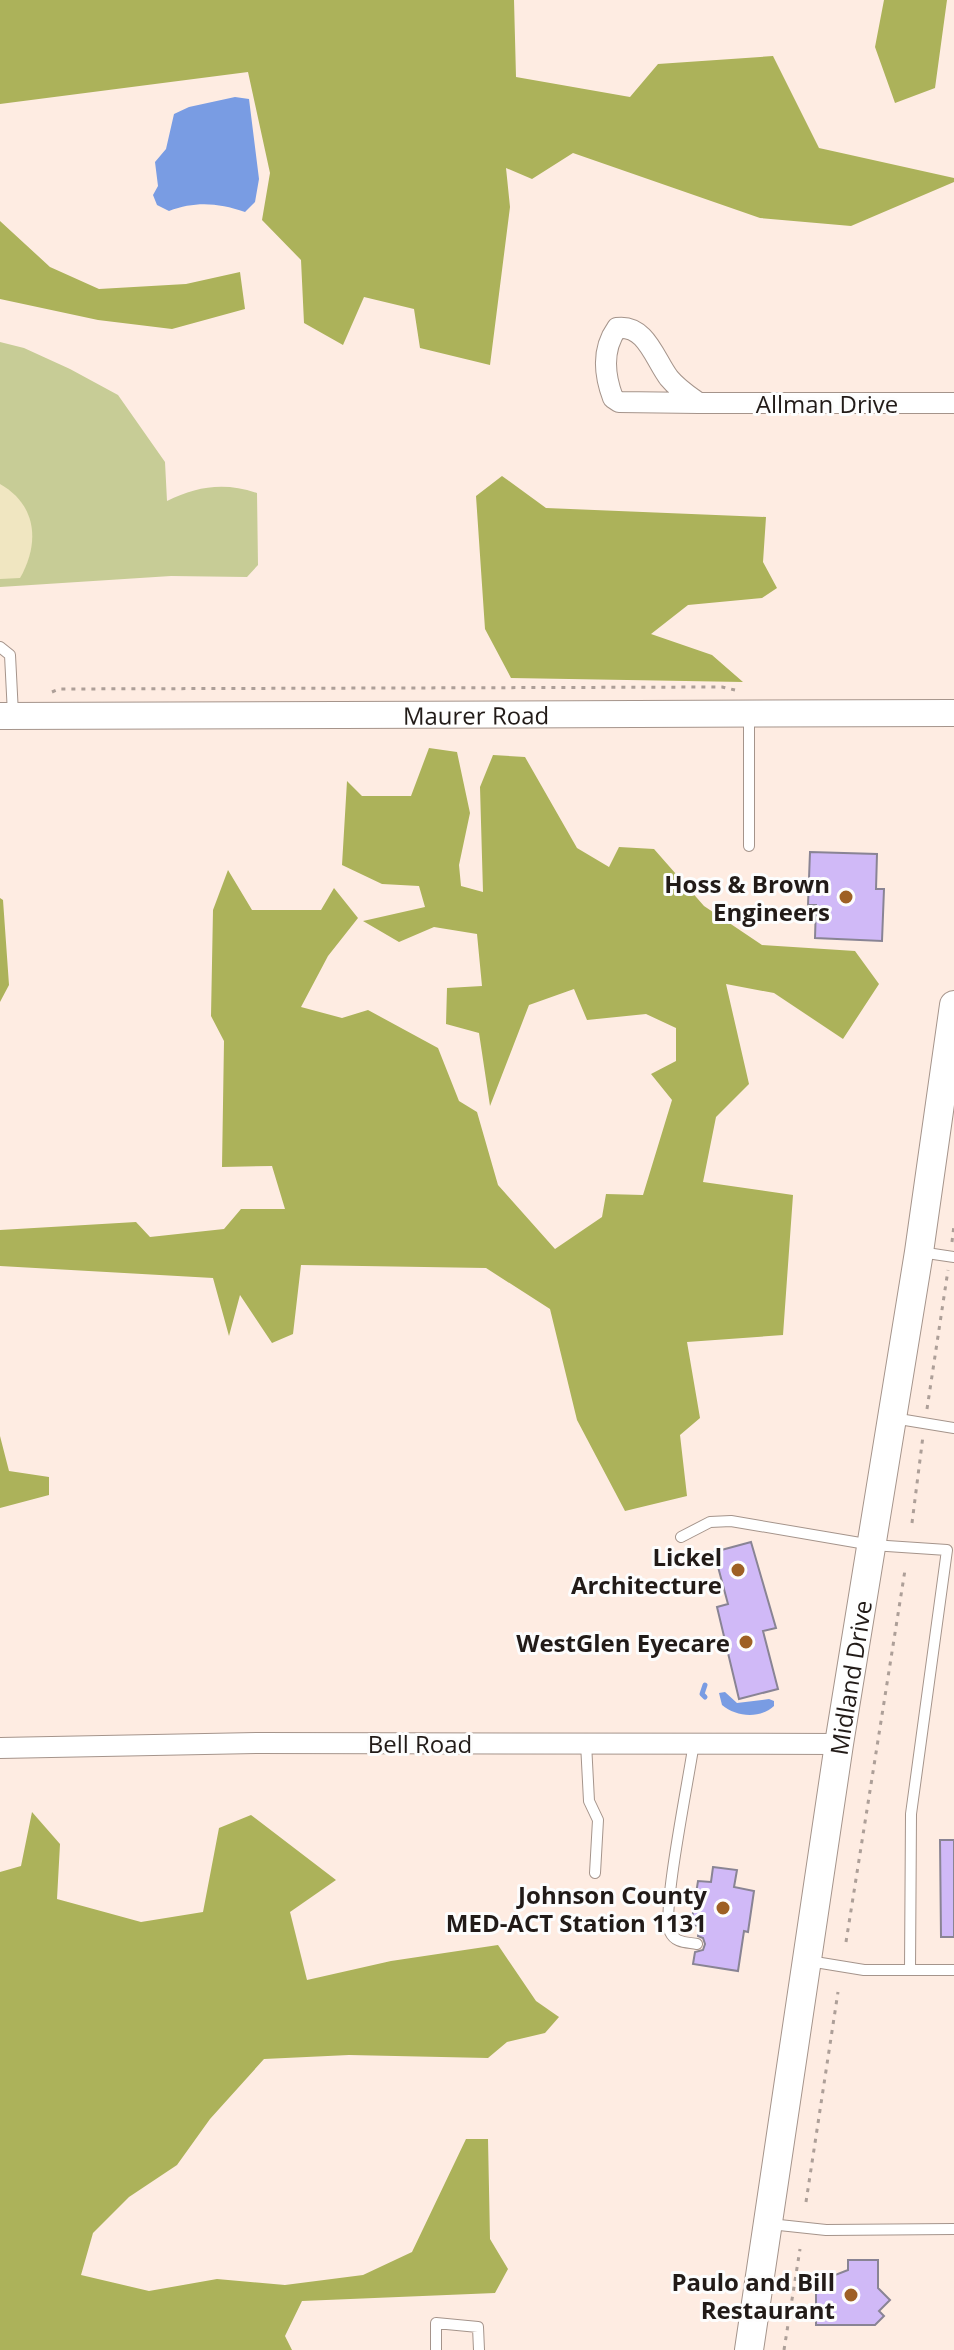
<svg xmlns="http://www.w3.org/2000/svg" width="954" height="2350" font-family="'Open Sans',sans-serif">
<style>
.green{fill:#c7cc96}
.forest{fill:#acb25a}
.sand{fill:#f0e6c1}
.water{fill:#799ce3}
.lines{fill:none;stroke-linecap:round;stroke-linejoin:round}
.stream{stroke:#799ce3;stroke-width:5}
.building{fill:#d0b9f7;stroke:#898494;stroke-width:2}
.service-casing{stroke:#a5948b;stroke-width:12}
.minor-casing{stroke:#a5948b;stroke-width:22}
.tertiary-casing{stroke:#a5948b;stroke-width:28}
.secondary-casing{stroke:#a5948b;stroke-width:30}
.path{stroke:#ad9f98;stroke-width:3;stroke-dasharray:4 6;stroke-linecap:butt}
.service{stroke:#fff;stroke-width:10}
.minor{stroke:#fff;stroke-width:20}
.tertiary{stroke:#fff;stroke-width:26}
.secondary{stroke:#fff;stroke-width:28}
.poi-dot{fill:#9e6025;stroke:#fdfdfd;stroke-width:3}
.labels{text-anchor:middle;dominant-baseline:central;stroke-width:6;stroke-linejoin:round;paint-order:stroke}
.street-label{font-size:24px;fill:#221b18;stroke:#fdfdfd}
.poi-label{font-size:24px;font-weight:bold;fill:#221b18;stroke:#fdfdfd;text-anchor:end}
</style>
<rect width="100%" height="100%" fill="#feece2"/>
<path class="green" d="M0,342l24,6 46,21 48,26 47,67 2,39c30,-15 58,-19 90,-8l1,72 -11,12 -76,-1 -171,11z"/>
<path class="forest" d="M0,0h514l2,77 114,20 28,-33 115,-8 46,92 135,30v4l-103,44 -91,-8 -187,-65 -41,26 -26,-11 4,39 -20,158 -70,-17 -6,-39 -50,-12 -21,48 -39,-22 -3,-63 -39,-40 8,-47 -22,-101 -248,32z
M884,0h63l-12,88 -40,15 -20,-56z
M0,221l50,46 49,22 87,-5 54,-12 5,37 -73,20 -74,-9 -98,-21z
M502,476l44,32 220,9 -3,45 14,26 -15,10 -74,7 -37,29 61,21 31,27 -232,-4 -26,-49 -9,-133z
M429,748l28,4 13,61 -11,52 2,21 22,6 -3,-105 13,-32 32,2 52,91 32,19 10,-20 35,2 50,57 58,39 93,6 24,33 -36,55 -69,-46 -48,-9 23,100 -33,33 -13,65 90,13 -10,140 -96,7 13,76 -20,17 7,61 -62,15 -48,-91 -27,-111 -64,-41 -185,-3 -8,69 -21,9 -32,-48 -11,41 -16,-58 -213,-12v-36l136,-8 14,15 74,-8 17,-20h44l-13,-43 -50,1 2,-126 -13,-25 2,-106 15,-40 24,40h69l13,-22 24,30 -30,38 -27,51 41,11 26,-8 70,38 21,53 18,11 21,73 57,64 47,-32 4,-23 37,1 29,-95 -21,-26 25,-13v-33l-30,-14 -59,6 -13,-31 -45,16 -39,101 -11,-73 -33,-9 1,-36 35,-2 -5,-52 -43,-7 -35,15 -36,-21 62,-14 -6,-21 -37,-2 -40,-19 5,-84 15,15h49z
M0,898l3,2 6,85 -9,17z
M0,1436l9,35 40,6v18l-49,13z
M32,1812l28,32 -3,55 84,23 62,-10 16,-84 32,-13 85,65 -46,32 17,68 84,-19 107,-16 38,56 23,16 -14,16 -38,9 -19,16 -139,-3 -85,4 -54,60 -33,46 -48,32 -36,36 -12,42 68,16 68,-12 68,6 78,-10 49,-23 54,-113h22l2,100 18,30 -13,24 -193,8 -17,35 7,14h-292v-478l21,-6z"/>
<path class="sand" d="M0,484c37,21 40,59 20,94l-20,1z"/>
<path class="water" d="M235,97l14,2 10,80 -4,23 -10,10c-27,-9 -49,-11 -76,-1l-12,-6 -4,-10 5,-9 -3,-24 11,-13 8,-35 15,-7z
M725,1692l12,11 32,-4 5,2v5c-14,13 -38,11 -52,-1l-3,-12z"/>
<g class="lines">
<path class="stream" d="M705,1685l-3,9 3,3"/>
</g>
<path class="building" d="M810,852l67,2 -1,35h8l-2,52 -67,-3 1,-33h-8z
M751,1542l25,86 -13,3 15,58 -39,10 -22,-92 11,-3 -14,-52z
M940,1840h14v97h-13z
M713,1867l24,3 -3,17 20,4 -6,41 -4,-1 -6,40 -45,-7 2,-12 8,-2 2,-6 -2,-6 -5,-2 1,-10 -8,-1 7,-44 13,1z
M848,2260h30v28l12,12 -11,11 5,5 -9,9h-59v-35h7l12,-15 13,-5z"/>
<g class="lines">
<g class="service-casing">
<path id="service" d="M0,647l10,8 3,59
M749,717v129
M920,1252l34,5
M893,1418l61,10
M681,1537l29,-15 21,-1 141,24 75,5 -36,264 -1,156
M694,1742c-4,31 -33,171 -24,190 5,11 16,10 27,12
M586,1743l3,58 9,19 -3,53
M809,1961l55,9h90
M770,2224l56,6 128,-1
M436,2350v-27l42,4 1,23"/>
</g>
<g class="minor-casing">
<path id="minor" d="M699,403c-10,-7 -21,-14 -30,-25 -14,-18 -23,-54 -52,-50 -15,21 -13,46 -4,70l6,4 80,1h255
M0,1748l257,-5 582,1"/>
</g>
<g class="tertiary-casing">
<g id="tertiary">
<path id="s1" d="M0,716l954,-3"/>
</g>
</g>
<g class="secondary-casing">
<g id="secondary">
<path id="s2" d="M749,2350l90,-606 80,-492 35,-247"/>
</g>
</g>
<path class="path" d="M52,692l7,-3 663,-2 13,3
M952,1242l2,-17
M927,1409l21,-139
M912,1523l11,-87
M846,1942l59,-372
M806,2202l32,-210
M784,2350l16,-101"/>
<use href="#service" class="service"/>
<use href="#minor" class="minor"/>
<use href="#tertiary" class="tertiary"/>
<use href="#secondary" class="secondary"/>
</g>
<g class="poi-dot">
<circle cx="846" cy="897" r="8"/>
<circle cx="738" cy="1570" r="8"/>
<circle cx="746" cy="1642" r="8"/>
<circle cx="723" cy="1908" r="8"/>
<circle cx="851" cy="2295" r="8"/>
</g>
<g class="labels">
<g class="street-label">
<text x="827" y="403">Allman Drive</text>
<text stroke="none"><textPath href="#s1" startOffset="476">Maurer Road</textPath></text>
<text stroke="none"><textPath href="#s2" startOffset="680">Midland Drive</textPath></text>
<text x="420" y="1743">Bell Road</text>
</g>
<g class="poi-label">
<text x="830" y="883">Hoss &amp; Brown<tspan x="830" dy="28">Engineers</tspan></text>
<text x="722" y="1556">Lickel<tspan x="722" dy="28">Architecture</tspan></text>
<text x="730" y="1642">WestGlen Eyecare</text>
<text x="707" y="1894">Johnson County<tspan x="707" dy="28">MED-ACT Station 1131</tspan></text>
<text x="835" y="2281">Paulo and Bill<tspan x="835" dy="28">Restaurant</tspan></text>
</g>
</g>
</svg>
